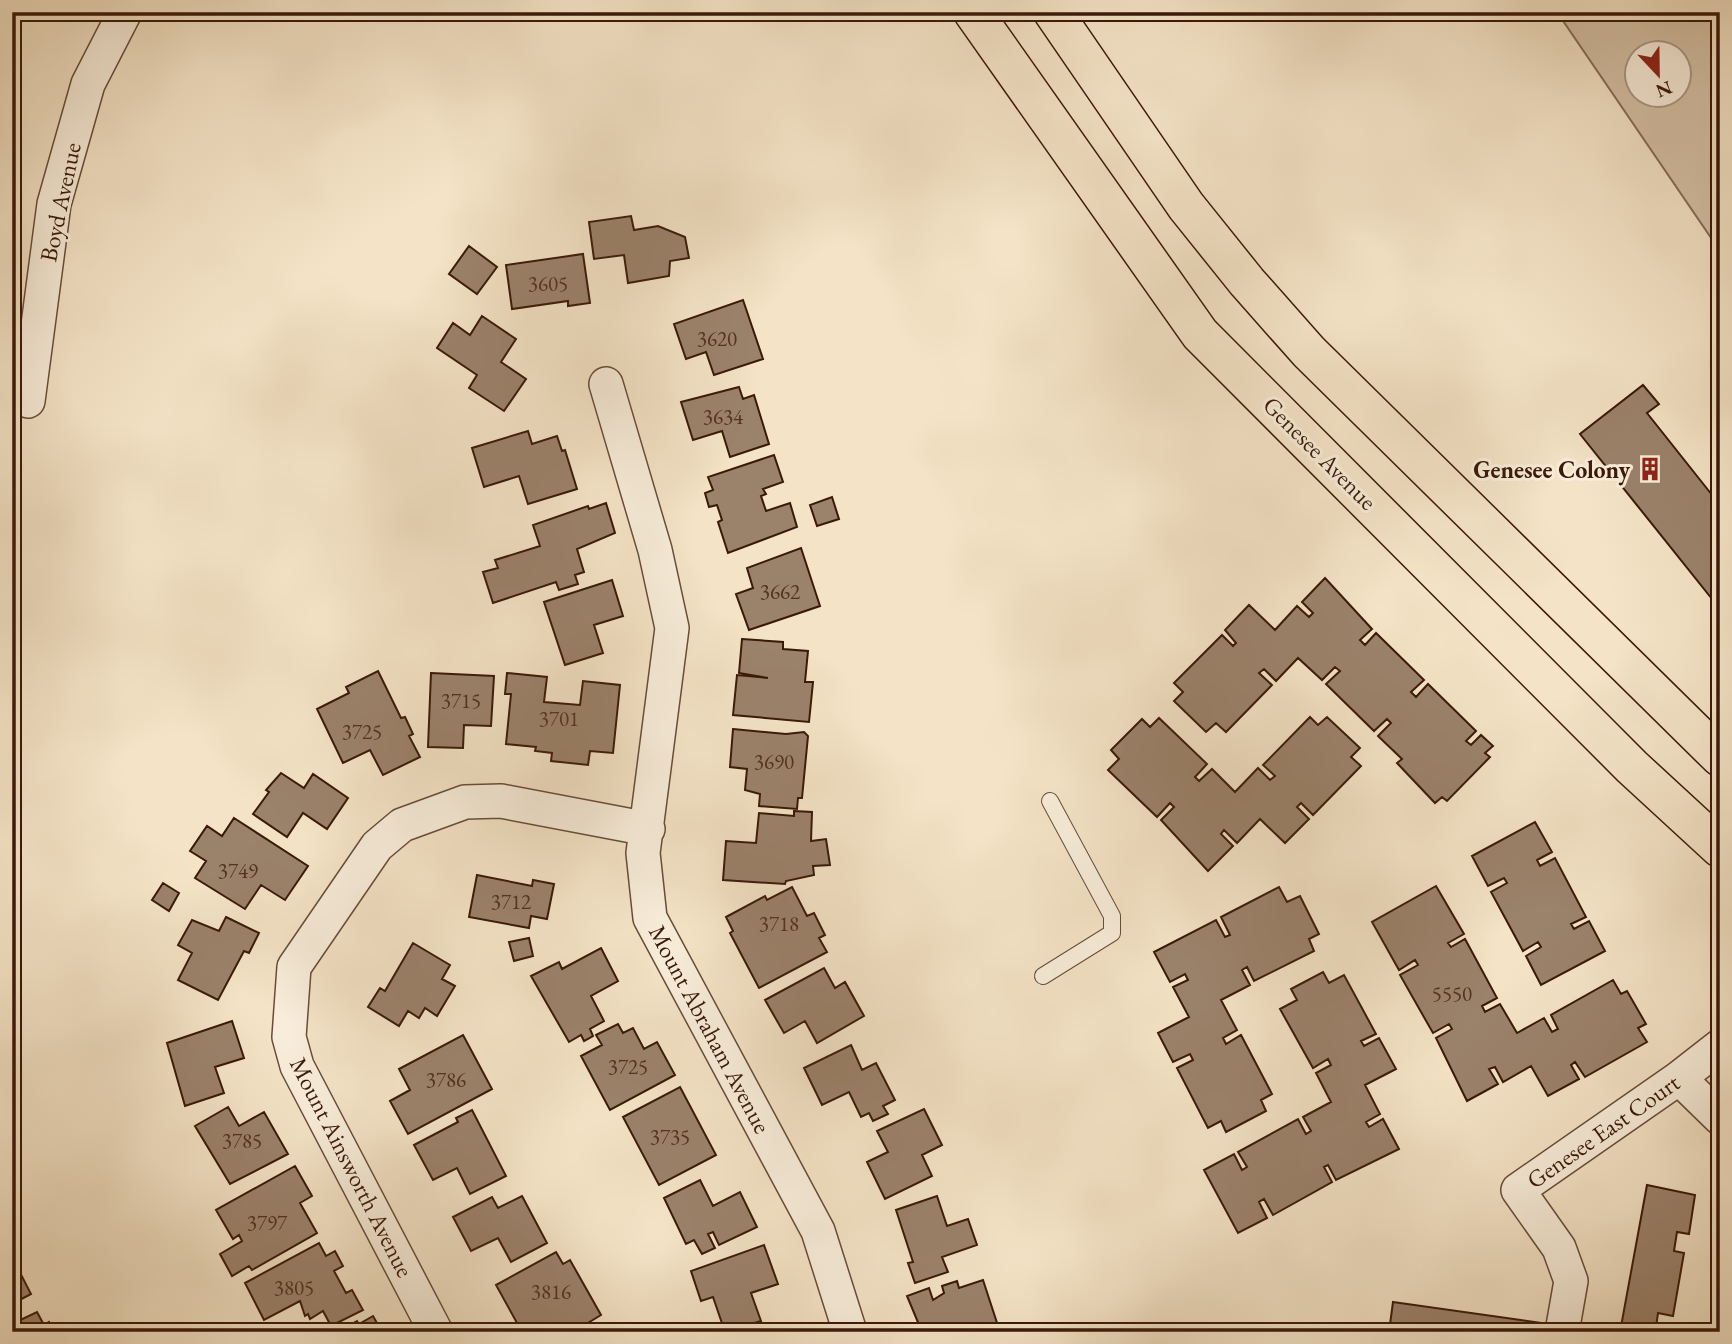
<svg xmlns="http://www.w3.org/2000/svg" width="1732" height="1344" font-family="'EB Garamond',serif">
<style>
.green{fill:#d4c1a6;stroke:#876d57;stroke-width:2;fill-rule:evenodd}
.building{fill:#9b826b;stroke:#3a1908;stroke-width:2}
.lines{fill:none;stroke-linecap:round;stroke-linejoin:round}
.service-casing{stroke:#684c38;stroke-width:18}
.minor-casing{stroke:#684c38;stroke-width:36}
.primary-casing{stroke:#3a1908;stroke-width:41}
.service{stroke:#f8edda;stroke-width:16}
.minor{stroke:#f8edda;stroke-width:33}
.primary{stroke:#f4e3c6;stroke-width:38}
.labels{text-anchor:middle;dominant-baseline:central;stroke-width:6;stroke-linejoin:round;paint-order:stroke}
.number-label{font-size:21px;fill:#523321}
.street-label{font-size:24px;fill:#3a1908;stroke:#f8edda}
.poi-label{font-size:24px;font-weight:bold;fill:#3a1908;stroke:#f8edda;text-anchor:end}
</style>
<rect width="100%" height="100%" fill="#f4e3c6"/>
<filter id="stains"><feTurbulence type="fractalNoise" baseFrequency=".00286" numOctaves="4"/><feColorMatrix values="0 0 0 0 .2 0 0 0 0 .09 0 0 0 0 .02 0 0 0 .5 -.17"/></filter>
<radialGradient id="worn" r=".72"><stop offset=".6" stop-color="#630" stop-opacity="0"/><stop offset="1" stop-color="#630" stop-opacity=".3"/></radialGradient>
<path class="green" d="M1557,12h163v239zM1638,52h42v42h-42z"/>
<path class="building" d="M631,216l3,14 24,-4 27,11 4,21 -19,3 -1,15 -41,7 -4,-28 -30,4 -5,-37z
M469,246l28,21 -20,27 -28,-20z
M583,254l7,49 -22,3v-5l-56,8 -6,-44z
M743,300l20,59 -49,16 -8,-23 -20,7 -12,-35z
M482,316l34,23 -15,23 25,17 -22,32 -35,-23 8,-13 -40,-27 16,-25 17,12z
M1643,385l16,19 -12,9 73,92v104l-140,-175z
M739,387l4,12 11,-4 15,49 -39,13 -8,-26 -29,9 -12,-38z
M528,431l4,13 25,-8 5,15 3,-1 12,39 -49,15 -9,-28 -35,11 -12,-39z
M774,455l9,27 -20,7 3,5 -5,2 5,15 24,-8 7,24 -69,26 -10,-31 4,-2 -5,-15 -8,2 -4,-14 8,-3 -5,-13z
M832,497l7,22 -22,7 -7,-21z
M606,503l9,30 -38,16 7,23 -9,3 3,9 -19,6 -3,-8 -63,21 -10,-31 15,-4 -3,-8 45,-14 -7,-21 55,-19 1,3z
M801,548l19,58 -71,24 -13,-36 17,-6 -6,-20z
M1325,578l47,51 -12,11 5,5 11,-12 48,47 -13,12 5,5 12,-13 48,47 -10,10 5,4 10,-10 12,11 -8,7 5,4 -43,44 -5,-4 -7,6 -38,-40 5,-4 -24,-23 13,-13 -4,-4 -13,12 -48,-47 14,-13 -5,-4 -13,13 -24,-22 -22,23 -12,-12 -5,4 13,12 -46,47 -10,-9 -10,9 -32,-31 9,-9 -9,-9 48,-48 11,11 3,-3 -11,-13 24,-25 26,25 22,-24 12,11 4,-4 -11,-11z
M612,580l11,36 -29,9 9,28 -38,12 -21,-63z
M742,639l41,3v7l25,2 -3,31h8l-4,40 -76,-7 4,-40 31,3 -29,-5z
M378,671l23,47 4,-1 8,17 -4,2 11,21 -37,18 -13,-25 -27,13 -26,-54 32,-16 -3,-6z
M431,673l63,3 -3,50 -27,-1 -1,23 -35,-1z
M507,673l40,4 -3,25 36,3 3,-24 37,4 -7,68 -23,-2 -2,14 -37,-4 1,-8 -17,-2 1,-4 -30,-3 5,-50h-6z
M1310,717l8,8 9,-8 33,31 -9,9 10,9 -48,49 -12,-12 -4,4 12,12 -24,24 -25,-24 -23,24 -13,-13 -3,4 12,12 -25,25 -47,-51 13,-13 -4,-4 -13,14 -49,-47 11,-11 -8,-9 31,-31 8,8 9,-9 48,46 -12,13 4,4 13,-12 23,23 23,-24 12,12 5,-4 -12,-11z
M733,729l53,5 18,-2 4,4 -6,62h-4l-1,11 -38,-3 1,-12 -15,-4 2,-21 -17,-2z
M281,773l23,15 9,-14 35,24 -21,31 -24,-16 -16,24 -34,-23 16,-22 -3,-2z
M794,811l18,1 -1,29 15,-2 4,26 -17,1 1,9 -28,6 -1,3 -62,-4 3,-39 30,2 3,-30 35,3z
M234,818l74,48 -23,34 -24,-15 -16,24 -50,-31 11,-17 -16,-10 17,-25 15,10z
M1535,822l17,30 -15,8 3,6 15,-8 31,59 -15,7 3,5 15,-8 16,30 -64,34 -15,-29 15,-9 -3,-5 -15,9 -32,-59 16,-9 -3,-5 -16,8 -16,-30z
M477,875l55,11 1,-6 21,4 -7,35 -16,-3 -2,12 -60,-11z
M163,883l16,10 -10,18 -17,-11z
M1436,886l28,48 -16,9 3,4 14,-8 32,59 -15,8 3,6 15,-8 17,29 27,-15 8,14 6,-3 -7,-14 62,-35 8,14 6,-3 19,33 -8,4 9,14 -62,35 -10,-15 -4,3 8,14 -31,17 -17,-30 -28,16 -8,-15 -6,2 9,15 -31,17 -31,-63 16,-9 -3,-5 -16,9 -33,-58 18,-10 -3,-5 -16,10 -27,-48z
M792,887l15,29 7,-3 11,22 -6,3 8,14 -68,36 -29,-55 3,-2 -7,-14 39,-21 2,4z
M1279,887l8,15 13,-6 19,38 -10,5 5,12 -60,30 -7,-14 -5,3 8,15 -29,15 16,30 -14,8 3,6 15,-9 31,59 -11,6 5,11 -40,21 -5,-11 -13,7 -31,-60 16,-8 -3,-6 -17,8 -15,-29 31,-16 -16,-30 15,-7 -3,-6 -15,8 -16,-30 62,-32 9,17 5,-2 -9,-18z
M226,917l33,16 -10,20 -5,-2 -26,49 -40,-20 14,-27 -14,-8 14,-25 27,11z
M529,938l4,18 -19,5 -5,-19z
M413,943l37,22 -8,14 13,7 -18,30 -12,-8 -6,10 -11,-7 -9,15 -31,-19 12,-19 5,3z
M601,948l17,33 -27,15 13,25 -14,8 3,7 -9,5 -3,-6 -12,7 -38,-66 28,-14 3,7z
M824,968l11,20 10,-6 19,34 -47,27 -12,-22 -21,12 -19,-33z
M1323,972l6,11 15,-8 32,59 -15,7 3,5 15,-8 17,31 -31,16 15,29 -14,8 3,5 14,-8 16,30 -63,31 -8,-15 -4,2 8,15 -59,33 -9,-16 -5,3 8,16 -29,15 -34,-63 30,-16 8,16 5,-3 -9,-15 60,-33 8,15 5,-3 -8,-14 28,-15 -15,-29 15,-8 -3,-6 -15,9 -33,-59 17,-9 -6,-11z
M232,1021l12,37 -29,9 9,26 -39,13 -18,-63z
M618,1024l5,9 10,-5 11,21 13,-7 18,33 -65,35 -29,-54 21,-11 -6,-10z
M463,1035l29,54 -84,45 -18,-33 20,-11 -11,-21z
M851,1045l11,25 14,-7 19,37 -12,6 5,8 -15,7 -4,-8 -8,4 -12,-25 -27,13 -18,-37z
M680,1087l36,68 -57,30 -36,-68z
M228,1107l11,19 25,-14 24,42 -58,30 -35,-58z
M924,1109l18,36 -20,10 10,21 -47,23 -18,-37 21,-10 -11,-21z
M472,1110l34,66 -36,18 -13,-26 -24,12 -19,-35 44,-23 -2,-4z
M295,1166l17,30 -12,7 17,30 -65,37 -3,-4 -17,10 -12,-22 22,-13 -3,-6 -6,4 -17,-29z
M700,1180l13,26 27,-14 17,35 -38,18 -6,-13 -5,2 7,14 -13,6 -8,-14 -8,4 -22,-46z
M1647,1185l48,10 -6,39 -12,-2 -3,19 10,2 -11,63 -15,-3 -2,14 3,1 -1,4h-38z
M522,1196l25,47 -36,19 -13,-24 -27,13 -18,-34 39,-20 6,11z
M937,1196l10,30 21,-7 9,26 -35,12 6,15 -33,11 -7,-20 5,-1 -17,-52z
M319,1243l7,13 9,-5 8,15 -9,5 12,22 6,-3 11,20 -32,16 -8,-15 -13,8 -2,-5 -3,2 -5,-15 -36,19 -19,-37z
M764,1245l14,39 -27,9 10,28 -36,11 -12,-35 -12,4 -10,-30z
M556,1252l7,12 7,-4 31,55 -28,17h-51l-26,-47z
M12,1257l19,37 -19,10z
M983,1280l17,52h-78l-15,-36 22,-8 4,12 11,-7 -2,-7 15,-5 2,7z
M1393,1302l149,21 -1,9h-152z
M37,1312l7,13 5,-3 5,10h-42v-8z
M373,1316l9,16h-44l19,-11 2,3z"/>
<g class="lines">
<g class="service-casing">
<path id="service" d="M1043,976l69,-43v-17l-62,-115"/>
</g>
<g class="minor-casing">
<path id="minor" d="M606,384l49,166 17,78 -29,225 7,65 168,313 32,101
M28,401l26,-197 34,-120 37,-72
M1679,1078l41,40
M436,1332l-139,-266 -8,-29 5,-70 83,-121 25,-21 63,-23 36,-1 147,28
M1562,1332l9,-51 -12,-33 -41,-58 161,-112 41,-32"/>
</g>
<g class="primary-casing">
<path id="primary" d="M973,12l227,322 432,433 88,81
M1053,12l133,194 61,76 62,70 411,405"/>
</g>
<use href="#service" class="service"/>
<use href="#minor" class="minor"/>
<use href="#primary" class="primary"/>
</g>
<defs>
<g id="building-bare" transform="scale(1.89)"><path d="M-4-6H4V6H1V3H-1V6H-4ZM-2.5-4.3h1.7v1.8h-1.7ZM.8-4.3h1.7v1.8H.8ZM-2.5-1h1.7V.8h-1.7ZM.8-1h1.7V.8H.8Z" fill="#8f2418" stroke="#f8edda" stroke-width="2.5" paint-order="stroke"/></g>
</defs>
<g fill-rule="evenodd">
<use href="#building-bare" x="1650" y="469"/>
</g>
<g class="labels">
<g class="number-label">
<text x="548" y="283">3605</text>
<text x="717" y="338">3620</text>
<text x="723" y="416">3634</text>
<text x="780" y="591">3662</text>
<text x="461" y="700">3715</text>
<text x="559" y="718">3701</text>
<text x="362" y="731">3725</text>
<text x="774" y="761">3690</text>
<text x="238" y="870">3749</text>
<text x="511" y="901">3712</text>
<text x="779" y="923">3718</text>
<text x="1452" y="993">5550</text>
<text x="628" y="1066">3725</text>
<text x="446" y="1079">3786</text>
<text x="670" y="1136">3735</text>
<text x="242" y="1140">3785</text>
<text x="267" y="1222">3797</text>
<text x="294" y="1287">3805</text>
<text x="551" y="1291">3816</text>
</g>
<g class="street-label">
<text transform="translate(60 202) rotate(-78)">Boyd Avenue</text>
<text transform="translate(1320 453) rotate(45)">Genesee Avenue</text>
<text transform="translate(710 1029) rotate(62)">Mount Abraham Avenue</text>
<text transform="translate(1603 1131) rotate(-35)">Genesee East Court</text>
<text transform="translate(352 1167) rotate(63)">Mount Ainsworth Avenue</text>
</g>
<g class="poi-label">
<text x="1630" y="469">Genesee Colony</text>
</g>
</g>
<rect width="1732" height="1344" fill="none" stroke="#f4e3c6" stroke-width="42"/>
<rect x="14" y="14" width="1704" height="1316" fill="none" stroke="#3a1908" stroke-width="3.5"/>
<rect x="21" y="21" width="1690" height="1302" fill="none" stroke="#3a1908" stroke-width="2"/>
<g transform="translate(1658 74) rotate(158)"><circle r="33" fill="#f8edda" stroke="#ac9886" stroke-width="2"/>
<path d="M0-5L12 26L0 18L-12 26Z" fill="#8f2418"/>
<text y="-10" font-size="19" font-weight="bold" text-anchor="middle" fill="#3a1908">N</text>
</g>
<rect width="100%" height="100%" filter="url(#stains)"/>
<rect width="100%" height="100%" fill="url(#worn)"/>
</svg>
